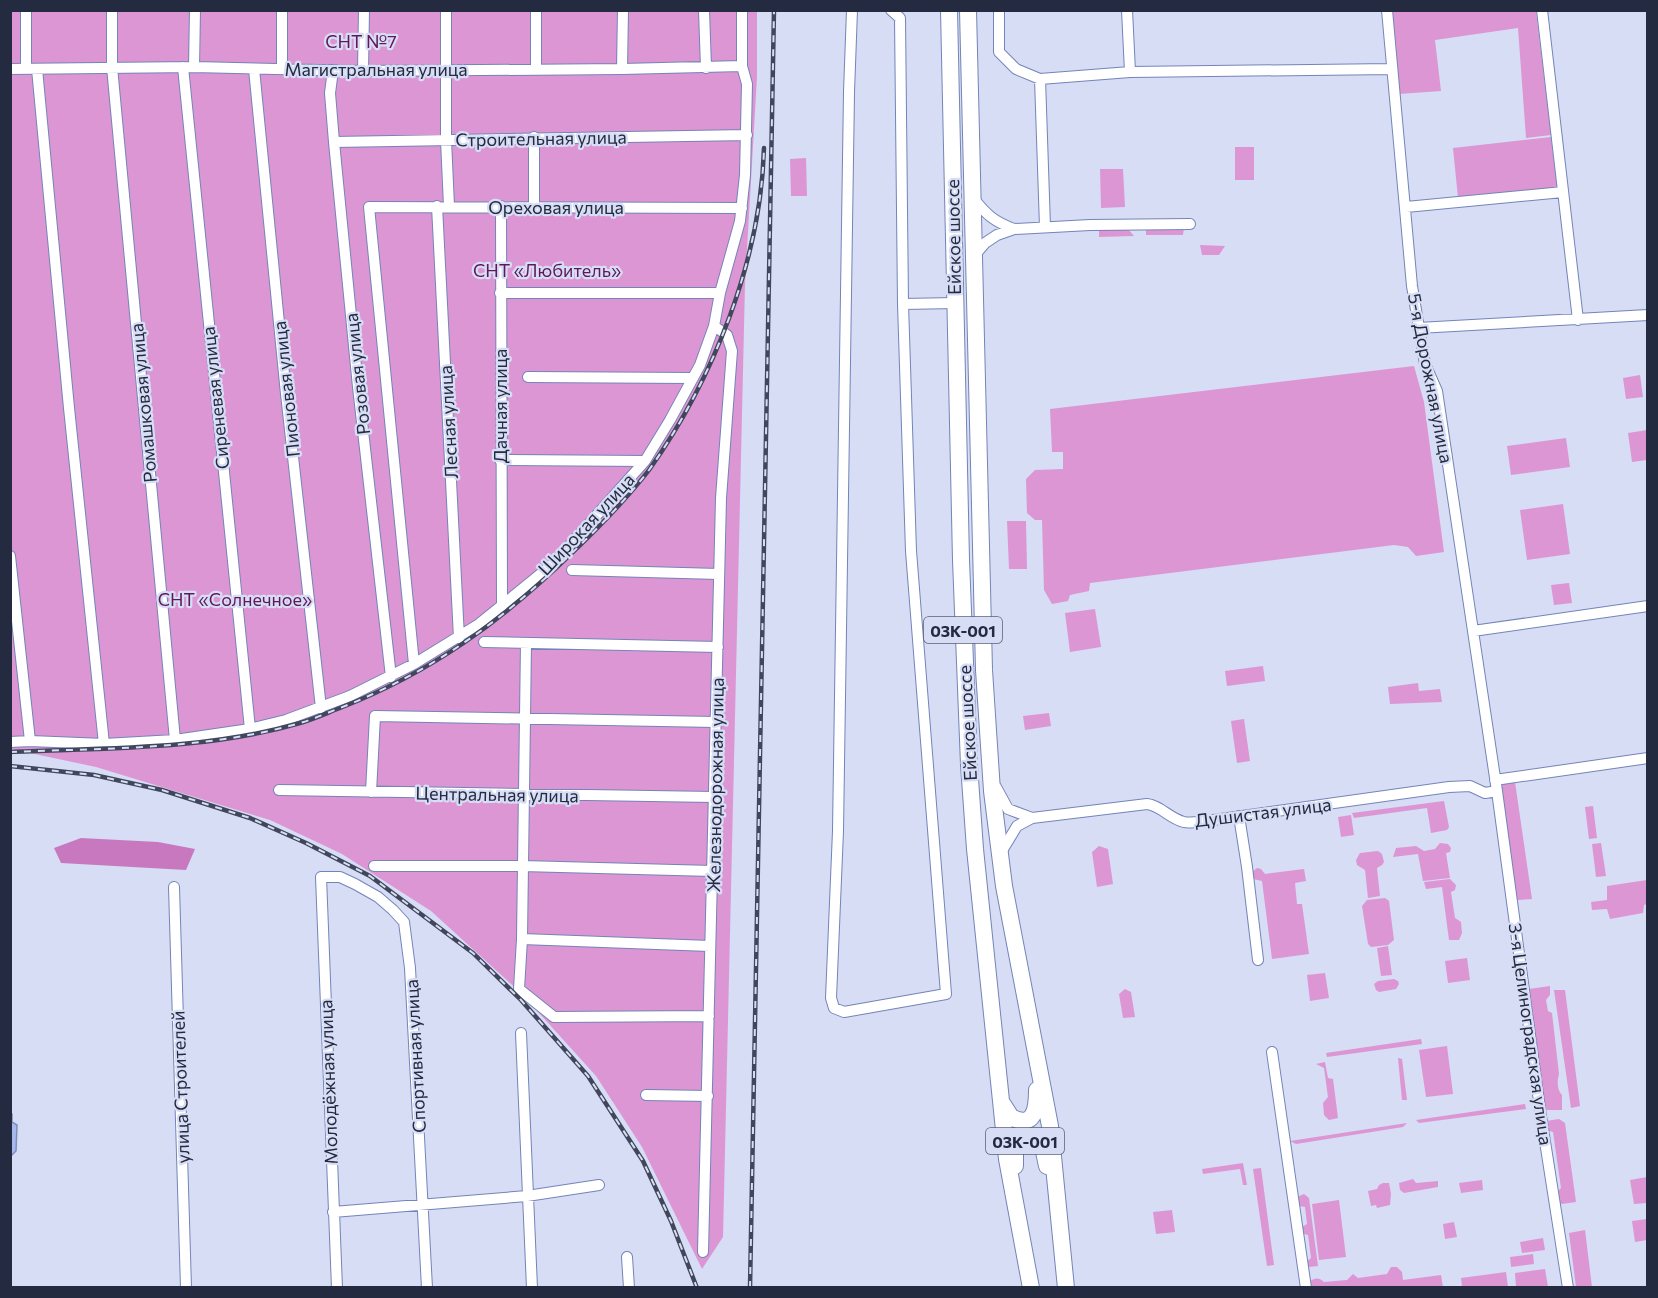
<svg xmlns="http://www.w3.org/2000/svg" width="1658" height="1298" font-family="Commissioner,sans-serif">
<style>
.green{fill:#dd96d4}
.forest{fill:#c878bf}
.water{fill:#a8b9f0;stroke:#808ebb;stroke-width:1.5}
.lines{fill:none;stroke-linecap:round;stroke-linejoin:round}
.street-casing{stroke:#7484b8;stroke-width:12}
.primary-casing{stroke:#7484b8;stroke-width:18}
.street{stroke:#fff;stroke-width:10}
.primary{stroke:#fff;stroke-width:16}
.rail-casing{stroke:#40475c;stroke-width:4.5}
.rail{stroke:#d6ddf4;stroke-width:2;stroke-dasharray:7;stroke-linecap:butt}
.labels{text-anchor:middle;dominant-baseline:central;stroke-width:4.5;stroke-linejoin:round;paint-order:stroke}
.shield{fill:#d6ddf4;stroke:#596076;stroke-width:1.5}
.shield-label{font-size:16px;font-weight:bold;fill:#242b40}
.park-label{font-size:18px;fill:#60185b;stroke:#d6ddf4}
.street-label{font-size:18px;fill:#242b40;stroke:#d6ddf4}
</style>
<rect width="100%" height="100%" fill="#d6ddf4"/>
<path class="green" d="M11,11h746v66l-12,207 -22,953 -21,32 -60,-122 -46,-71 -75,-83 -90,-82 -89,-57 -72,-34 -174,-53 -85,-18z
M1392,11h144l15,124 -25,3 -8,-110 -83,12 6,51 -42,3z
M1551,137l6,50 -99,11 -5,-50z
M1235,147h19v33h-19z
M806,158l1,38h-16l-1,-37z
M1100,169h23l2,38 -24,1z
M1099,228l29,1 6,7 -35,1z
M1146,228h38l-1,7h-37z
M1200,245l25,1 -6,9h-17z
M1414,366l10,36 20,150 -28,4 -8,-9 -14,-2 -304,38 -1,8 -19,4 -2,6 -16,3 -8,-14 -2,-70h-7l-8,-7 -1,-34 9,-9 28,-1v-17h-11l-2,-43z
M1640,375l3,22 -17,2 -3,-21z
M1647,430v30l-15,2 -4,-29z
M1566,438l4,29 -59,8 -4,-29z
M1563,504l7,50 -43,6 -7,-50z
M1007,521h19l1,48h-18z
M1569,583l3,20 -18,2 -3,-20z
M1095,609l6,38 -31,5 -5,-39z
M1263,666l2,15 -38,5 -2,-15z
M1418,683l1,8 21,-2 2,13 -52,2 -2,-17z
M1049,713l2,13 -26,4 -2,-14z
M1244,719l6,42 -13,2 -6,-42z
M1504,782h11l17,117 -14,1 -3,-3 -14,-109z
M1444,801l5,26 -2,3 -16,3 -4,-25 -73,10 -2,-5z
M1593,806l4,32 -8,1 -4,-32z
M1351,815l3,20 -13,2 -3,-20z
M1440,843l8,1 3,4 -1,4 -4,1 4,25 -27,3 -5,-27 -25,3 3,-9 20,-2 8,5 11,-2z
M1601,843l5,33 -10,1 -4,-33z
M1099,846l9,3 5,35 -16,3 -5,-35z
M1378,851l4,3 2,8 -2,3 -5,3 3,28 -12,2 -3,-28 -8,-5 -1,-5 4,-7z
M1257,868l4,1 4,5 39,-5 2,12 -11,2 2,21h5l7,50 -37,5 -10,-78 -9,-2 -1,-7z
M1450,879l6,6 -1,5 -4,2 4,26 6,4 1,11 -3,7h-10l-7,-53 -16,2 -2,-7z
M1647,880v24l-3,1 -1,8 -33,6 -3,-10 -15,1 -1,-8 16,-2v-14z
M1385,898l4,3 5,39 -6,5 -17,2 -3,-3 -6,-38 5,-6z
M1388,946l4,29 -11,1 -4,-28z
M1467,958l3,22 -22,3 -3,-22z
M1325,973l4,25 -19,3 -3,-26z
M1394,979l4,2 1,3 -3,5 -17,3 -3,-2 -2,-6 4,-3z
M1550,986v9l-4,5 2,11 4,2 7,61c-2,7 -2,16 3,21v15h-17l-16,-121z
M1125,989l6,3 4,25 -12,1 -4,-24z
M1554,990h11l15,116 -9,2z
M1421,1039l1,5 -95,13 -1,-4z
M1447,1046l6,48 -27,3 -7,-47z
M1398,1058l4,1 5,41h-5z
M1325,1062l3,16 5,1 5,39 -9,2 -5,-5 -1,-12 5,-6 -4,-29 -8,-4z
M1525,1104l1,5 -107,14 -3,-3z
M1559,1119l6,4 11,79 -14,2 -5,-2 -1,-9 5,-5 -8,-56 -7,-2v-9z
M1407,1123l-4,4 -107,17 -6,-3z
M1243,1163l4,22h-4l-3,-16 -37,5 -1,-5z
M1261,1168l13,97 -7,1 -14,-97z
M1647,1177v26l-13,1 -4,-24z
M1413,1179l3,4 22,-2v6l-34,6 -4,-3 -1,-7z
M1482,1180l1,10 -22,3 -2,-10z
M1383,1183h6l2,11 -1,11 -13,3 -1,-3 -5,1 -3,-15 9,-2 2,-4z
M1304,1194l5,4 9,68 -9,1 -3,-5 5,-4 -3,-23 -4,-1 -2,-7 5,-3 -2,-17 -6,-1 -2,-9z
M1339,1200l7,57 -27,3 -7,-56z
M1172,1210l3,22 -19,2 -3,-22z
M1647,1219v21l-12,2 -3,-21z
M1454,1222l3,15 -12,2 -2,-15z
M1585,1230l7,57h-16l-7,-54z
M1543,1238l2,12 -23,3 -2,-11z
M1533,1254l1,10 -23,3 -1,-10z
M1391,1267h6l5,5 1,8 38,-5 2,12 -134,1 -1,-4c4,-6 10,-8 16,-2l23,-2 6,-6 5,4 29,-4z
M1545,1269l3,18h-32l-1,-14z
M1506,1272l2,15h-46l-1,-9z"/>
<path class="forest" d="M81,838l77,4 37,7 -9,21 -125,-7 -7,-15z"/>
<path class="water" d="M11,1114h1v8l5,3 -1,26 -5,5z"/>
<g class="lines">
<g class="street-casing">
<path id="street" d="M26,10v59
M112,10v57l63,673
M282,10v59
M446,10v130l3,66
M536,10v59
M704,10l2,58
M852,10l-3,82 -11,739 -7,167 3,10 10,4 102,-18 -35,-443 -8,-247 -3,-286 -9,-8
M999,10v42l17,17 24,10 90,-7 262,-3
M1127,10l3,62
M1387,10l25,276 13,78 12,27 60,400 44,325 27,172
M1542,10l36,310
M183,67l67,662
M194,67l1,-57
M10,69l184,-2 169,4 259,-2 120,-3
M37,69l32,339 35,336
M254,69l32,325 35,314
M622,69l1,-59
M333,70l-3,23 4,49 24,245 33,290
M363,71l1,-61
M1040,79l5,148
M334,142l413,-7
M973,198c14,17 20,23 41,31
M437,206l22,432
M501,206l1,401
M534,207v-70
M1406,207l157,-15
M974,256l11,-13 12,-8 17,-6 76,-4 100,-1
M500,293h220
M903,304l52,-1
M1418,328l230,-13
M528,377l164,1
M500,460l145,1
M10,556l20,185
M572,570l147,4
M1473,631l175,-25
M484,642l234,5
M526,643l-4,296 -3,50 35,28 155,-1
M414,664l-45,-457 373,1
M10,742l20,-1 74,3 71,-4 75,-11 36,-9 64,-24 64,-32 65,-40 74,-60 92,-103 25,-41 30,-55 14,-39 6,-33 20,-72 5,-46 2,-91 -5,-18v-56
M1495,780l153,-22
M996,787l12,22 24,9
M279,790l435,7
M371,792l4,-76 341,6
M1239,816l8,51 11,93
M1000,854l17,-28 15,-8 115,-14c13,1 23,15 37,18 4,1 10,0 15,0l250,-35 21,-1 15,7 12,-2
M374,866h148l191,5
M174,887l12,401
M522,939l188,7
M521,1033l11,255
M1272,1052l34,236
M646,1095l62,1
M333,1212l194,-16 72,-11
M703,1252l18,-754 11,-147 -5,-16 -13,-9
M627,1257l2,31
M337,1288l-16,-411h19l15,7 23,13 15,13 11,12 6,46 17,320"/>
</g>
<g class="primary-casing">
<path id="primary" d="M949,10l12,550 8,205 6,84 32,310 24,129
M968,10l16,660 8,121 12,95 46,240 16,162
M1002,1103l9,14c24,13 26,-10 26,-27
M1015,1166v-17c6,-11 19,-10 28,-2l4,19"/>
</g>
<use href="#street" class="street"/>
<use href="#primary" class="primary"/>
<g class="rail-casing">
<path id="rail" d="M10,752c97,-4 197,-2 290,-29 14,-4 27,-10 40,-15 92,-36 162,-87 232,-155 27,-26 54,-53 77,-83 64,-90 112,-210 115,-322
M10,766l84,9 68,15 88,28 56,25 64,33 103,77 48,47 67,76 55,85 28,60 26,67
M750,1288l24,-1278"/>
</g>
<use href="#rail" class="rail"/>
</g>
<g class="labels">
<g class="shield">
<rect x="924" y="617" width="78" height="26" rx="4.5"/>
<rect x="986" y="1128" width="78" height="26" rx="4.5"/>
</g>
<g class="shield-label">
<text x="963" y="630">03К-001</text>
<text x="1025" y="1141">03К-001</text>
</g>
<g class="park-label">
<text x="361" y="41">СНТ №7</text>
<text x="547" y="270">СНТ «Любитель»</text>
<text x="235" y="599">СНТ «Солнечное»</text>
</g>
<g class="street-label">
<text x="376" y="69">Магистральная улица</text>
<text transform="translate(541 138) rotate(-1)">Строительная улица</text>
<text x="556" y="207">Ореховая улица</text>
<text transform="translate(953 237) rotate(-91)">Ейское шоссе</text>
<text transform="translate(357 374) rotate(-96)">Розовая улица</text>
<text transform="translate(1431 378) rotate(79)">5-я Дорожная улица</text>
<text transform="translate(286 389) rotate(-96)">Пионовая улица</text>
<text transform="translate(215 398) rotate(-96)">Сиреневая улица</text>
<text transform="translate(143 403) rotate(-95)">Ромашковая улица</text>
<text transform="translate(500 406) rotate(-90)">Дачная улица</text>
<text transform="translate(448 422) rotate(-93)">Лесная улица</text>
<text transform="translate(586 524) rotate(-47)">Широкая улица</text>
<text transform="translate(967 723) rotate(-93)">Ейское шоссе</text>
<text transform="translate(715 785) rotate(-89)">Железнодорожная улица</text>
<text transform="translate(497 794) rotate(1)">Центральная улица</text>
<text transform="translate(1263 812) rotate(-7)">Душистая улица</text>
<text transform="translate(1531 1034) rotate(82)">3-я Целиноградская улица</text>
<text transform="translate(415 1056) rotate(-93)">Спортивная улица</text>
<text transform="translate(328 1082) rotate(-92)">Молодёжная улица</text>
<text transform="translate(180 1087) rotate(-92)">улица Строителей</text>
</g>
</g>
<rect width="1658" height="1298" fill="none" stroke="#242b40" stroke-width="24"/>
</svg>
